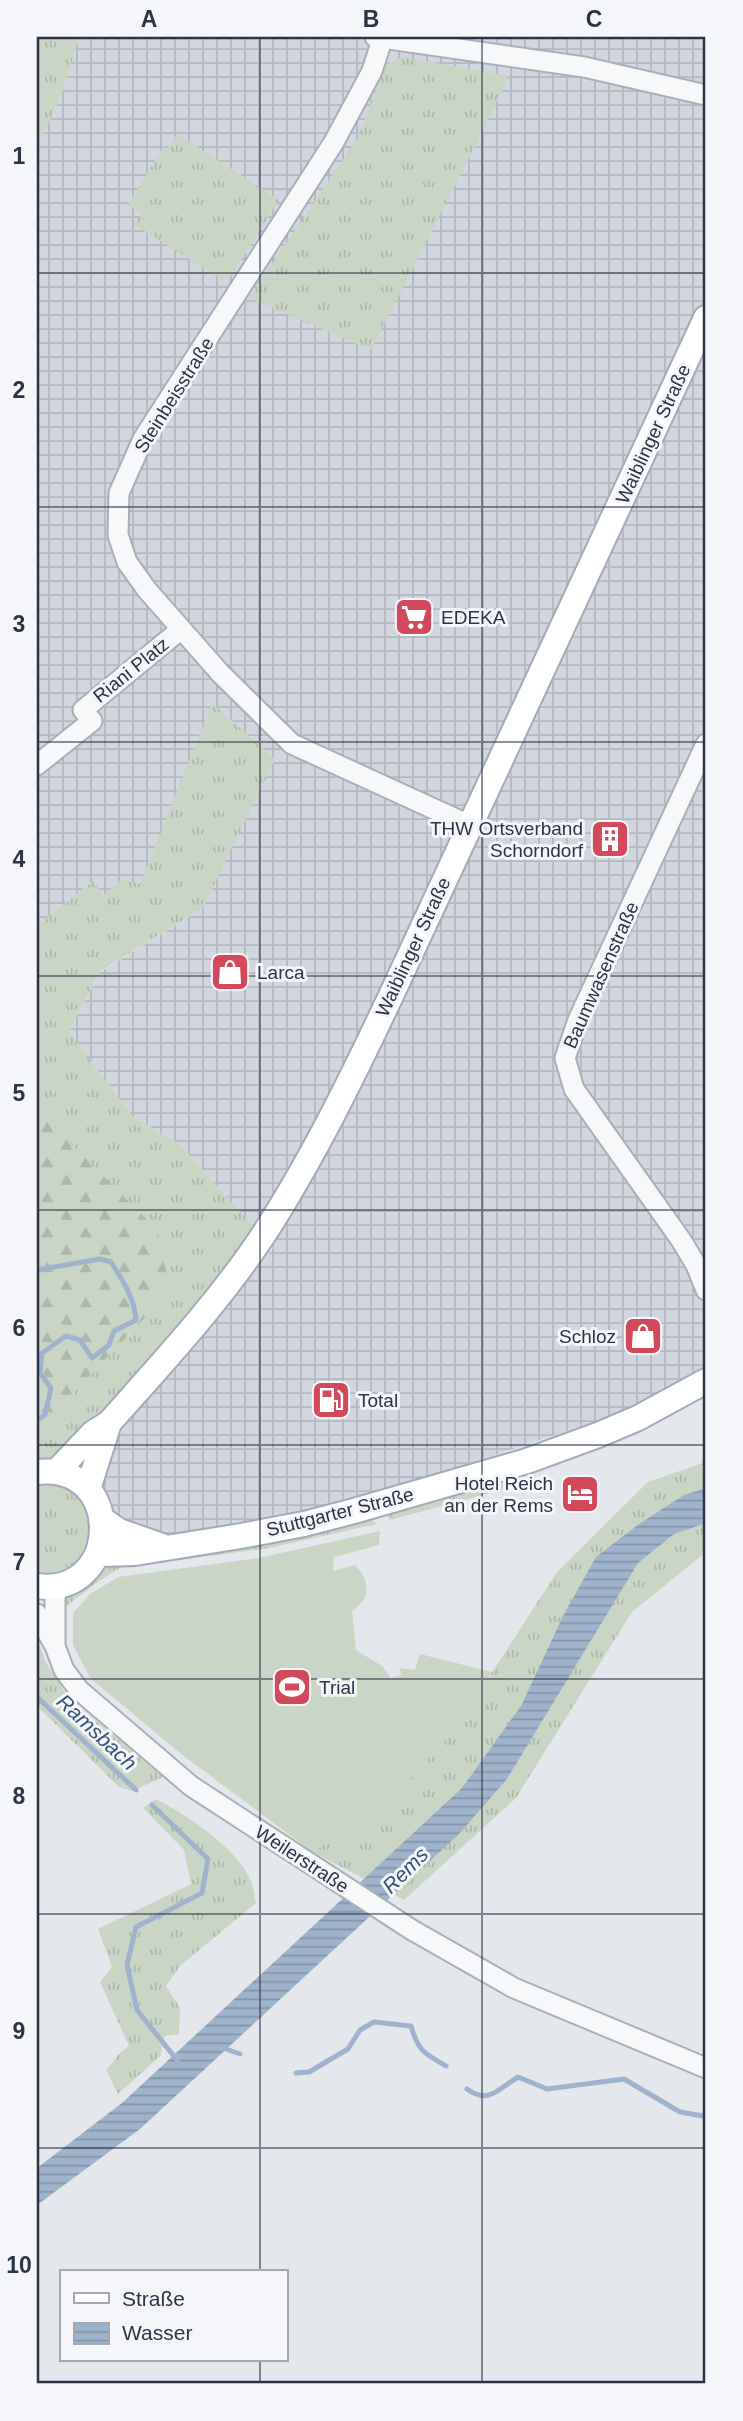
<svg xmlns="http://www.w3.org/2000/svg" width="743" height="2421" font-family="Arial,sans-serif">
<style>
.industrial{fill:url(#industrial-grid)}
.grass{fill:url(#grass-tufts)}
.forest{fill:url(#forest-firs)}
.garden{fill:#c9d6c5}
.water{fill:url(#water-rules)}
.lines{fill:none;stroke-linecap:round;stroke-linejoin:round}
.stream{stroke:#9fb4cc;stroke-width:5}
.minor-casing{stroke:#a9aeb7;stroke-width:23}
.major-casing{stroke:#a3abb8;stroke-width:28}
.minor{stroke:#f7f8fa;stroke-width:19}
.major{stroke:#fff;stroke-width:24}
.grid{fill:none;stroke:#2b3445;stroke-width:2;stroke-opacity:0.55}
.labels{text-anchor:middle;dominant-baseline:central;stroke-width:6;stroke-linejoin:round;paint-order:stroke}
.street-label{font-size:19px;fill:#2b3445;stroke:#f4f6f9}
.poi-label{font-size:19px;fill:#2b3445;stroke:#f4f6f9;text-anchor:start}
.water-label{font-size:21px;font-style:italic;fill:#34527a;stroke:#f4f6f9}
.neatline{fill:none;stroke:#2b3445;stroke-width:2.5}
.grid-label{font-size:23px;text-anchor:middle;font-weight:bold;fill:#2b3445}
</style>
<defs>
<pattern id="industrial-grid" width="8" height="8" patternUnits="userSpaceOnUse" patternTransform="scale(1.75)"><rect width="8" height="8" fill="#d2d6de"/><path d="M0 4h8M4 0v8" fill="none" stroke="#b4b8c0"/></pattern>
<pattern id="grass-tufts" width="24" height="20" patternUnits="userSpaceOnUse" patternTransform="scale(1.75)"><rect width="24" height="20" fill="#c9d6c5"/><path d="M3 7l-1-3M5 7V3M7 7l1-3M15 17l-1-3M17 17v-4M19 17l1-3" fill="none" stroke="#adb8ab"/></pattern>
<pattern id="forest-firs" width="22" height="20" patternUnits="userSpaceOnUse" patternTransform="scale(1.75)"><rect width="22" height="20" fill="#c9d6c5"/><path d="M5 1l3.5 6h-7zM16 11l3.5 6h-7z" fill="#adb8ab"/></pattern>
<pattern id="water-rules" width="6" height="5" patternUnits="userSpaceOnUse" patternTransform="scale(1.75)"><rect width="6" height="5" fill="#9fb4cc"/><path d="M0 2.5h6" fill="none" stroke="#8293a7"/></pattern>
</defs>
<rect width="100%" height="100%" fill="#e4e7ec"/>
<path class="industrial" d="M79,37h627v1333l-79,41 -150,50 -191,58 -59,10 -62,5 -37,-7 -19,-17 -10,-26 5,-27 32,-46 62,-70 75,-93 -95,-105 -45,-26 -64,-85 30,-59 104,-65 9,-204 -72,181 -37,10 -10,-14 -56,45v-777l27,-61z"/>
<path class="grass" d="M37,37h42l-15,51 -27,61z
M402,57l107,19 -28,59 -110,215 -122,-52 108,-159 30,-75z
M177,134l102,66 -49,77 -8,3 -87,-55 6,-12 -13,-8 35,-58 4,2z
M212,703l63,56 -72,149 -104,64 -30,60 64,85 45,26 77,85 -27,43 -166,187 -25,4v-31l120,-126 -103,-175 -17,-20v-184l56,-45 10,14 19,-16 18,5z
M706,1462v90l-74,60 -116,186 -112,102 -93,-49 65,-33 82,-93 99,-153 91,-90z
M37,1480l37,8 20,27 -3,34 -23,24 -31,4z
M509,1481v7l-119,32 -2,-3 1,-4z
M369,1518l8,6 -108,24 -149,20 -21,13 -34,26 -2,-6c12,-17 35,-33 55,-39z
M37,1638l9,25 22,34 95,80 -31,14 -13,-4 -82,-81z
M156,1799c31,16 80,48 95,82 3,6 3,15 5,22l-75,62 -15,21 14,22 -1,26 -14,2 -5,20 -42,38 -12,-24 14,-17 9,-7 -29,-64 12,-15 -14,-38 93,-45 -7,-34 -41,-42z"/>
<path class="forest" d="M37,1110l121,121 9,44 -10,30 -120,126z"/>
<path class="garden" d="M380,1531l-1,14 -45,12 -1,14 22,-6c15,16 17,32 -3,46l4,39 26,16 9,12 10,-3 -1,-7 15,2 5,-16 72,18 -34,53 -82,93 -65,33 -131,-98 -90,-75 -17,-33v-32l17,-19 28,-17 141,-19z"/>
<path class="water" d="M706,1488v35l-32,11 -36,29 -131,216 -48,55 -319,295 -103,76v-37l85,-65 340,-315 59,-82 42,-90 33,-59 43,-33 45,-29z"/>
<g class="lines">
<path class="stream" d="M37,1270l63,-11 11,3c11,17 24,37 25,58l-22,11 -5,14 -17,13 -12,-18 -14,-4 -24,17 -2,20 11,15 -6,27 -8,5
M37,1697l99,93
M152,1805l56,54 -6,34 -66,34 -9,38 10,45 40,50
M223,2048l17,6
M296,2073l13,-1 39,-23 12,-19 14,-8 37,4c7,25 14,28 35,40
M467,2089c22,16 31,0 51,-12l29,12 77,-10 56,33 23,4"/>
<g class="minor-casing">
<path id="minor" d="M375,37l209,30 122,28
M383,37l-11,34 -38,71 -191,297 -24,54 -1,42 9,27 20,28 74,84 71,70 177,81
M706,744l-128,276 -13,38 9,31 107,151 15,25 10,25
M37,765l55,-44 -9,-11 97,-80
M37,1614l18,32 9,24 15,20 112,96 221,144 102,58 192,80
M55,1645v-47l3,-13"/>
</g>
<g class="major-casing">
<path id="major" d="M57,1471l36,-38 16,-10c54,-61 110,-121 155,-189 51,-79 92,-164 132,-249l310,-667
M37,1472c89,-10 84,126 0,114
M88,1489l21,-66
M103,1520l16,11 43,15
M98,1554l37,-1 106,-17 63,-12 50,-13 173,-50 71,-26 40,-17 68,-37"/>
</g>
<use href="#minor" class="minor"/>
<use href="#major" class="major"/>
</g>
<path class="grid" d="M260,37v2235M482,37v2347M37,273h669M37,507h669M37,742h669M37,976h669M37,1210h669M37,1445h669M37,1679h669M37,1914h669M37,2148h669M260,2360v24"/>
<defs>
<g id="supermarket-square" transform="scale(2.0125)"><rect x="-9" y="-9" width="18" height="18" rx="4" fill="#d1495b" stroke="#f4f6f9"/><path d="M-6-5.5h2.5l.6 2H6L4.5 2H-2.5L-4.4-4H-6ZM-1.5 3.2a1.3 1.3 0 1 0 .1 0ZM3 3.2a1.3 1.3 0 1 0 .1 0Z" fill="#fff"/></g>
<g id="building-square" transform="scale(2.0125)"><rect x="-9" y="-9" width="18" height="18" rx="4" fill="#d1495b" stroke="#f4f6f9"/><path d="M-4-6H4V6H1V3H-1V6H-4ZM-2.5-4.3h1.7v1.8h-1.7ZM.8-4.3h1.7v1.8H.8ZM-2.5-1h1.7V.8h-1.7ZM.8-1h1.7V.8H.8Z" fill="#fff"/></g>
<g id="shop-square" transform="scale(2.0125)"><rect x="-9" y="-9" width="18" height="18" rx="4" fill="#d1495b" stroke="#f4f6f9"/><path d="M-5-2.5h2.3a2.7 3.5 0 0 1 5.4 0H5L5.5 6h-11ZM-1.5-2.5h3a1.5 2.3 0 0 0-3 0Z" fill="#fff"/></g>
<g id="fuel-square" transform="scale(2.0125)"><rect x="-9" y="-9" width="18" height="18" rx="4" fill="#d1495b" stroke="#f4f6f9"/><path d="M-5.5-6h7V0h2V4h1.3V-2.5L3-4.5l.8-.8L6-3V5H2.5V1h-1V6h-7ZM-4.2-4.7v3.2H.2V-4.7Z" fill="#fff"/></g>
<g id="hotel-square" transform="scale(2.0125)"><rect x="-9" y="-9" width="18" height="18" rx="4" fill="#d1495b" stroke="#f4f6f9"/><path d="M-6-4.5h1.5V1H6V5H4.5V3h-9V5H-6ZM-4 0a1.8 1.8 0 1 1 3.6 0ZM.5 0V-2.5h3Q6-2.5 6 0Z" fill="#fff"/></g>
<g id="stadium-square" transform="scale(2.0125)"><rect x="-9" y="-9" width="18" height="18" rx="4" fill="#d1495b" stroke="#f4f6f9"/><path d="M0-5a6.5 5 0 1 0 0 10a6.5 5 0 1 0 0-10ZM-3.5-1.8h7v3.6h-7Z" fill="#fff"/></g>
</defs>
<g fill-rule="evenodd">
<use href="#supermarket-square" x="414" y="617"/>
<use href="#building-square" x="610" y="839"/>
<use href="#shop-square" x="230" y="972"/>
<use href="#shop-square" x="643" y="1336"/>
<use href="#fuel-square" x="331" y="1400"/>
<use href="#hotel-square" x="580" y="1494"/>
<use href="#stadium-square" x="292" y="1687"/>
</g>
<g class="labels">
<g class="street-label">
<text transform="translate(174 395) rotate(-58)">Steinbeisstraße</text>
<text transform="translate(653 434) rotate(-65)">Waiblinger Straße</text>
<text transform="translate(131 670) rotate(-39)">Riani Platz</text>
<text transform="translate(413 947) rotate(-65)">Waiblinger Straße</text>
<text transform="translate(601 975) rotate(-66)">Baumwasenstraße</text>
<text transform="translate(340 1512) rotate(-14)">Stuttgarter Straße</text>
<text transform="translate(302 1859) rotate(33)">Weilerstraße</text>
</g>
<g class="poi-label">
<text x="441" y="617">EDEKA</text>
<text x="583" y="828" text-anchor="end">THW Ortsverband<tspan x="583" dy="22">Schorndorf</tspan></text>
<text x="257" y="972">Larca</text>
<text x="616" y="1336" text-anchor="end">Schloz</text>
<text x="358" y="1400">Total</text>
<text x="553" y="1483" text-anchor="end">Hotel Reich<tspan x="553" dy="22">an der Rems</tspan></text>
<text x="319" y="1687">Trial</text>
</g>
<g class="water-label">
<text transform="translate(97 1732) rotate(43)">Ramsbach</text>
<text transform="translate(405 1870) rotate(-45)">Rems</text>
</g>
</g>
<rect width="743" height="2421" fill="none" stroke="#f4f6f9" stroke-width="77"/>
<rect x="60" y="2270" width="228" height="91" fill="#f4f6f9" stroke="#a4a8b1" stroke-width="2"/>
<rect x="74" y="2293" width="35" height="10" fill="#ffffff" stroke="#a4a8b1" stroke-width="2"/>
<text x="122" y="2306" font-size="21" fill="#2b3445">Straße</text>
<rect x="74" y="2323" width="35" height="21" fill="url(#water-rules)" stroke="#a4a8b1" stroke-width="2"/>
<text x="122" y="2340" font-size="21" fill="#2b3445">Wasser</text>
<rect x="38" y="38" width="666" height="2344" class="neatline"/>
<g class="grid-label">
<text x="149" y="27">A</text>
<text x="371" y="27">B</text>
<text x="594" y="27">C</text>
<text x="19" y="164">1</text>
<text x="19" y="398">2</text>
<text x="19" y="632">3</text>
<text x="19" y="867">4</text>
<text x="19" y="1101">5</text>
<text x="19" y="1336">6</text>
<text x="19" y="1570">7</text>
<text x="19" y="1804">8</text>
<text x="19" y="2039">9</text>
<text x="19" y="2273">10</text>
</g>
</svg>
